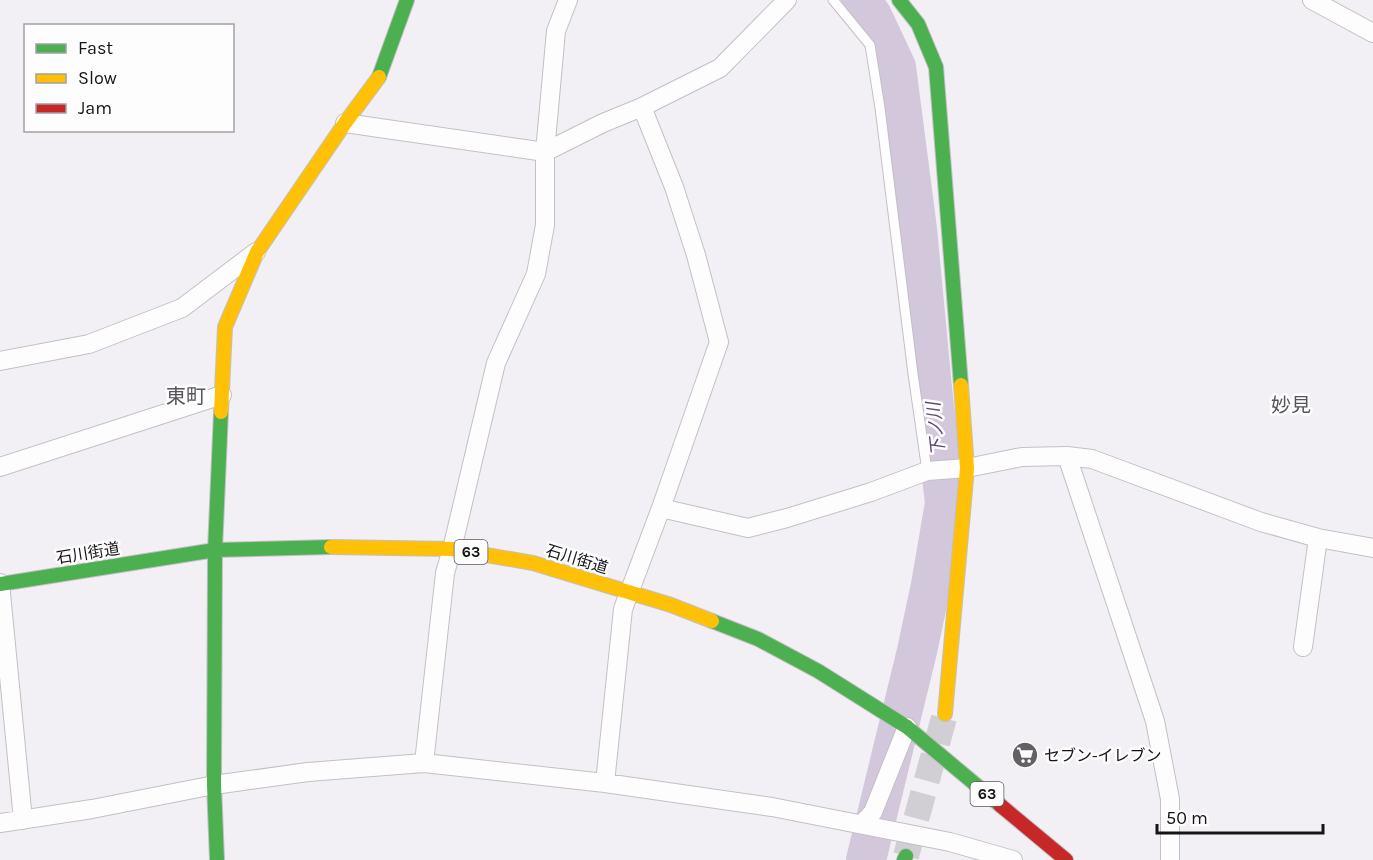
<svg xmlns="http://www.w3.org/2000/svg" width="1373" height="860" font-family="Karla,'Noto Sans JP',sans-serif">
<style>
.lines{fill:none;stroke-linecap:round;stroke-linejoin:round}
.river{stroke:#d3c7dc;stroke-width:40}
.secondary-tunnel{stroke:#d1cfd3;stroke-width:26;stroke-dasharray:26 13;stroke-linecap:butt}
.lane-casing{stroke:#c2c0c4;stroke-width:11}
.street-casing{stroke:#c2c0c4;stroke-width:20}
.fast-casing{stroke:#c2c0c4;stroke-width:16}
.slow-casing{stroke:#c2c0c4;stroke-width:16}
.jam-casing{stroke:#c2c0c4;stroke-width:16}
.lane{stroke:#fdfdfd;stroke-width:9}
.street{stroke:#fdfdfd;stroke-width:18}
.fast{stroke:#4caf50;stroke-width:14}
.slow{stroke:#ffc107;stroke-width:14}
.jam{stroke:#c62828;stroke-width:14}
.labels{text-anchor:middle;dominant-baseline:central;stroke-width:5;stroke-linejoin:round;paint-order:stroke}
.shield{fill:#fdfdfe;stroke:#5b5a5c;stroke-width:1.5}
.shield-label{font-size:15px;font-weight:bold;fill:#161417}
.street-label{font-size:16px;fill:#161417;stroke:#fdfdfe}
.poi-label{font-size:16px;fill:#161417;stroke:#fdfdfe;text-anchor:start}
.water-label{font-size:18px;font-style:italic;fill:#604771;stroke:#fdfdfe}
.quarter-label{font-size:20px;fill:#57535a;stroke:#fdfdfe}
</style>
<rect width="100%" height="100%" fill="#f2f0f4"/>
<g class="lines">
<path class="river" d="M861,0l11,16 24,51 21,162 15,159 13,115 -14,82 -14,66 -51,209"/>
<path class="secondary-tunnel" d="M906,856l39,-142"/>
<g class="lane-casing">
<path id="lane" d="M833,0l37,45 10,63 33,266 14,97"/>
</g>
<g class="street-casing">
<path id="street" d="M1312,0l61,33
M345,123l200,29 58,-29 39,-16 78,-39 67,-68
M0,361l89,-17 93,-36 74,-56
M1067,456l88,265 15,78v61
M0,467l222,-72
M661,508l87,20 39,-10 84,-26 56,-21 40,-3 55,-11 45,-1 25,3 169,63 57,16 55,10
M0,583l23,237
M1303,647l15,-109
M424,763l21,-190 7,-24 44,-186 40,-89 9,-49v-73l11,-121 12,-31
M605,783l18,-174 38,-101 58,-166 -23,-87 -22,-68 -32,-80
M0,823l92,-14 122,-24 94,-13 116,-9 181,20 167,24 178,35 63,18
M862,824l11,-12 34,-85"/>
</g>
<g class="fast-casing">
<path id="fast" d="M899,0l19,24 18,43 25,318
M379,77l28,-77
M0,584l215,-34 116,-3
M712,621l46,18 60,32 89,56 93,78
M217,860l-3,-75 1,-235 6,-138
M904,860l2,-4"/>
</g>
<g class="slow-casing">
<path id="slow" d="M221,412l4,-85 32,-75 88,-129 34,-46
M331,547l121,2 81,14 138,42 41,16
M945,714l22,-246 -6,-83"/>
</g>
<g class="jam-casing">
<path id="jam" d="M1000,805l66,55"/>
</g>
<use href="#lane" class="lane"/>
<use href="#street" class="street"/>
<use href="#fast" class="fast"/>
<use href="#slow" class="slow"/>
<use href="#jam" class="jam"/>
</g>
<defs>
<g id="supermarket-disc" transform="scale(1.35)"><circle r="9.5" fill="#636164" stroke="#fdfdfe"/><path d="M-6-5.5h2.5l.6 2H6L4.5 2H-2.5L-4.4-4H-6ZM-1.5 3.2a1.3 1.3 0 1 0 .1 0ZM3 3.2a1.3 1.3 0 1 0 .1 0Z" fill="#fff"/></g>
</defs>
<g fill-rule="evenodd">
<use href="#supermarket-disc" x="1025" y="755"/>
</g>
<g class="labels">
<g class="shield">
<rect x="454.5" y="540" width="33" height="24" rx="4.5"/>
<rect x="970.5" y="782" width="33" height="24" rx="4.5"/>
</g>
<g class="shield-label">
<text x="471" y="552">63</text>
<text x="987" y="794">63</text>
</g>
<g class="street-label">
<text transform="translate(88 553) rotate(-9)">石川街道</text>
<text transform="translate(577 559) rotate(17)">石川街道</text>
</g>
<g class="poi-label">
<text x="1044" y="755">セブン-イレブン</text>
</g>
<g class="water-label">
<text transform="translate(936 429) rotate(-96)">下ノ川</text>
</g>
<g class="quarter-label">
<text x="186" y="396">東町</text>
<text x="1291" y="405">妙見</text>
</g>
</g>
<rect x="24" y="24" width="210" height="108" fill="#fdfdfe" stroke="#a1a0a2" stroke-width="1.5"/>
<rect x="36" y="44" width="30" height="9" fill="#4caf50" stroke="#a1a0a2" stroke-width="1.5"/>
<text x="78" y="54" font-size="18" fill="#161417">Fast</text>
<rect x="36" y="74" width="30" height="9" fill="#ffc107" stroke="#a1a0a2" stroke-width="1.5"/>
<text x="78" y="84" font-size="18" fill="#161417">Slow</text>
<rect x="36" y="104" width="30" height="9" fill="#c62828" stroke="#a1a0a2" stroke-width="1.5"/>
<text x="78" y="114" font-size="18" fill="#161417">Jam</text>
<path d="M1157 824v9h166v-9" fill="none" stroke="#161417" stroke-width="3"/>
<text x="1166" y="824" font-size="18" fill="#161417" stroke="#fdfdfe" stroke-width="4.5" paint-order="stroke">50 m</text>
</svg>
